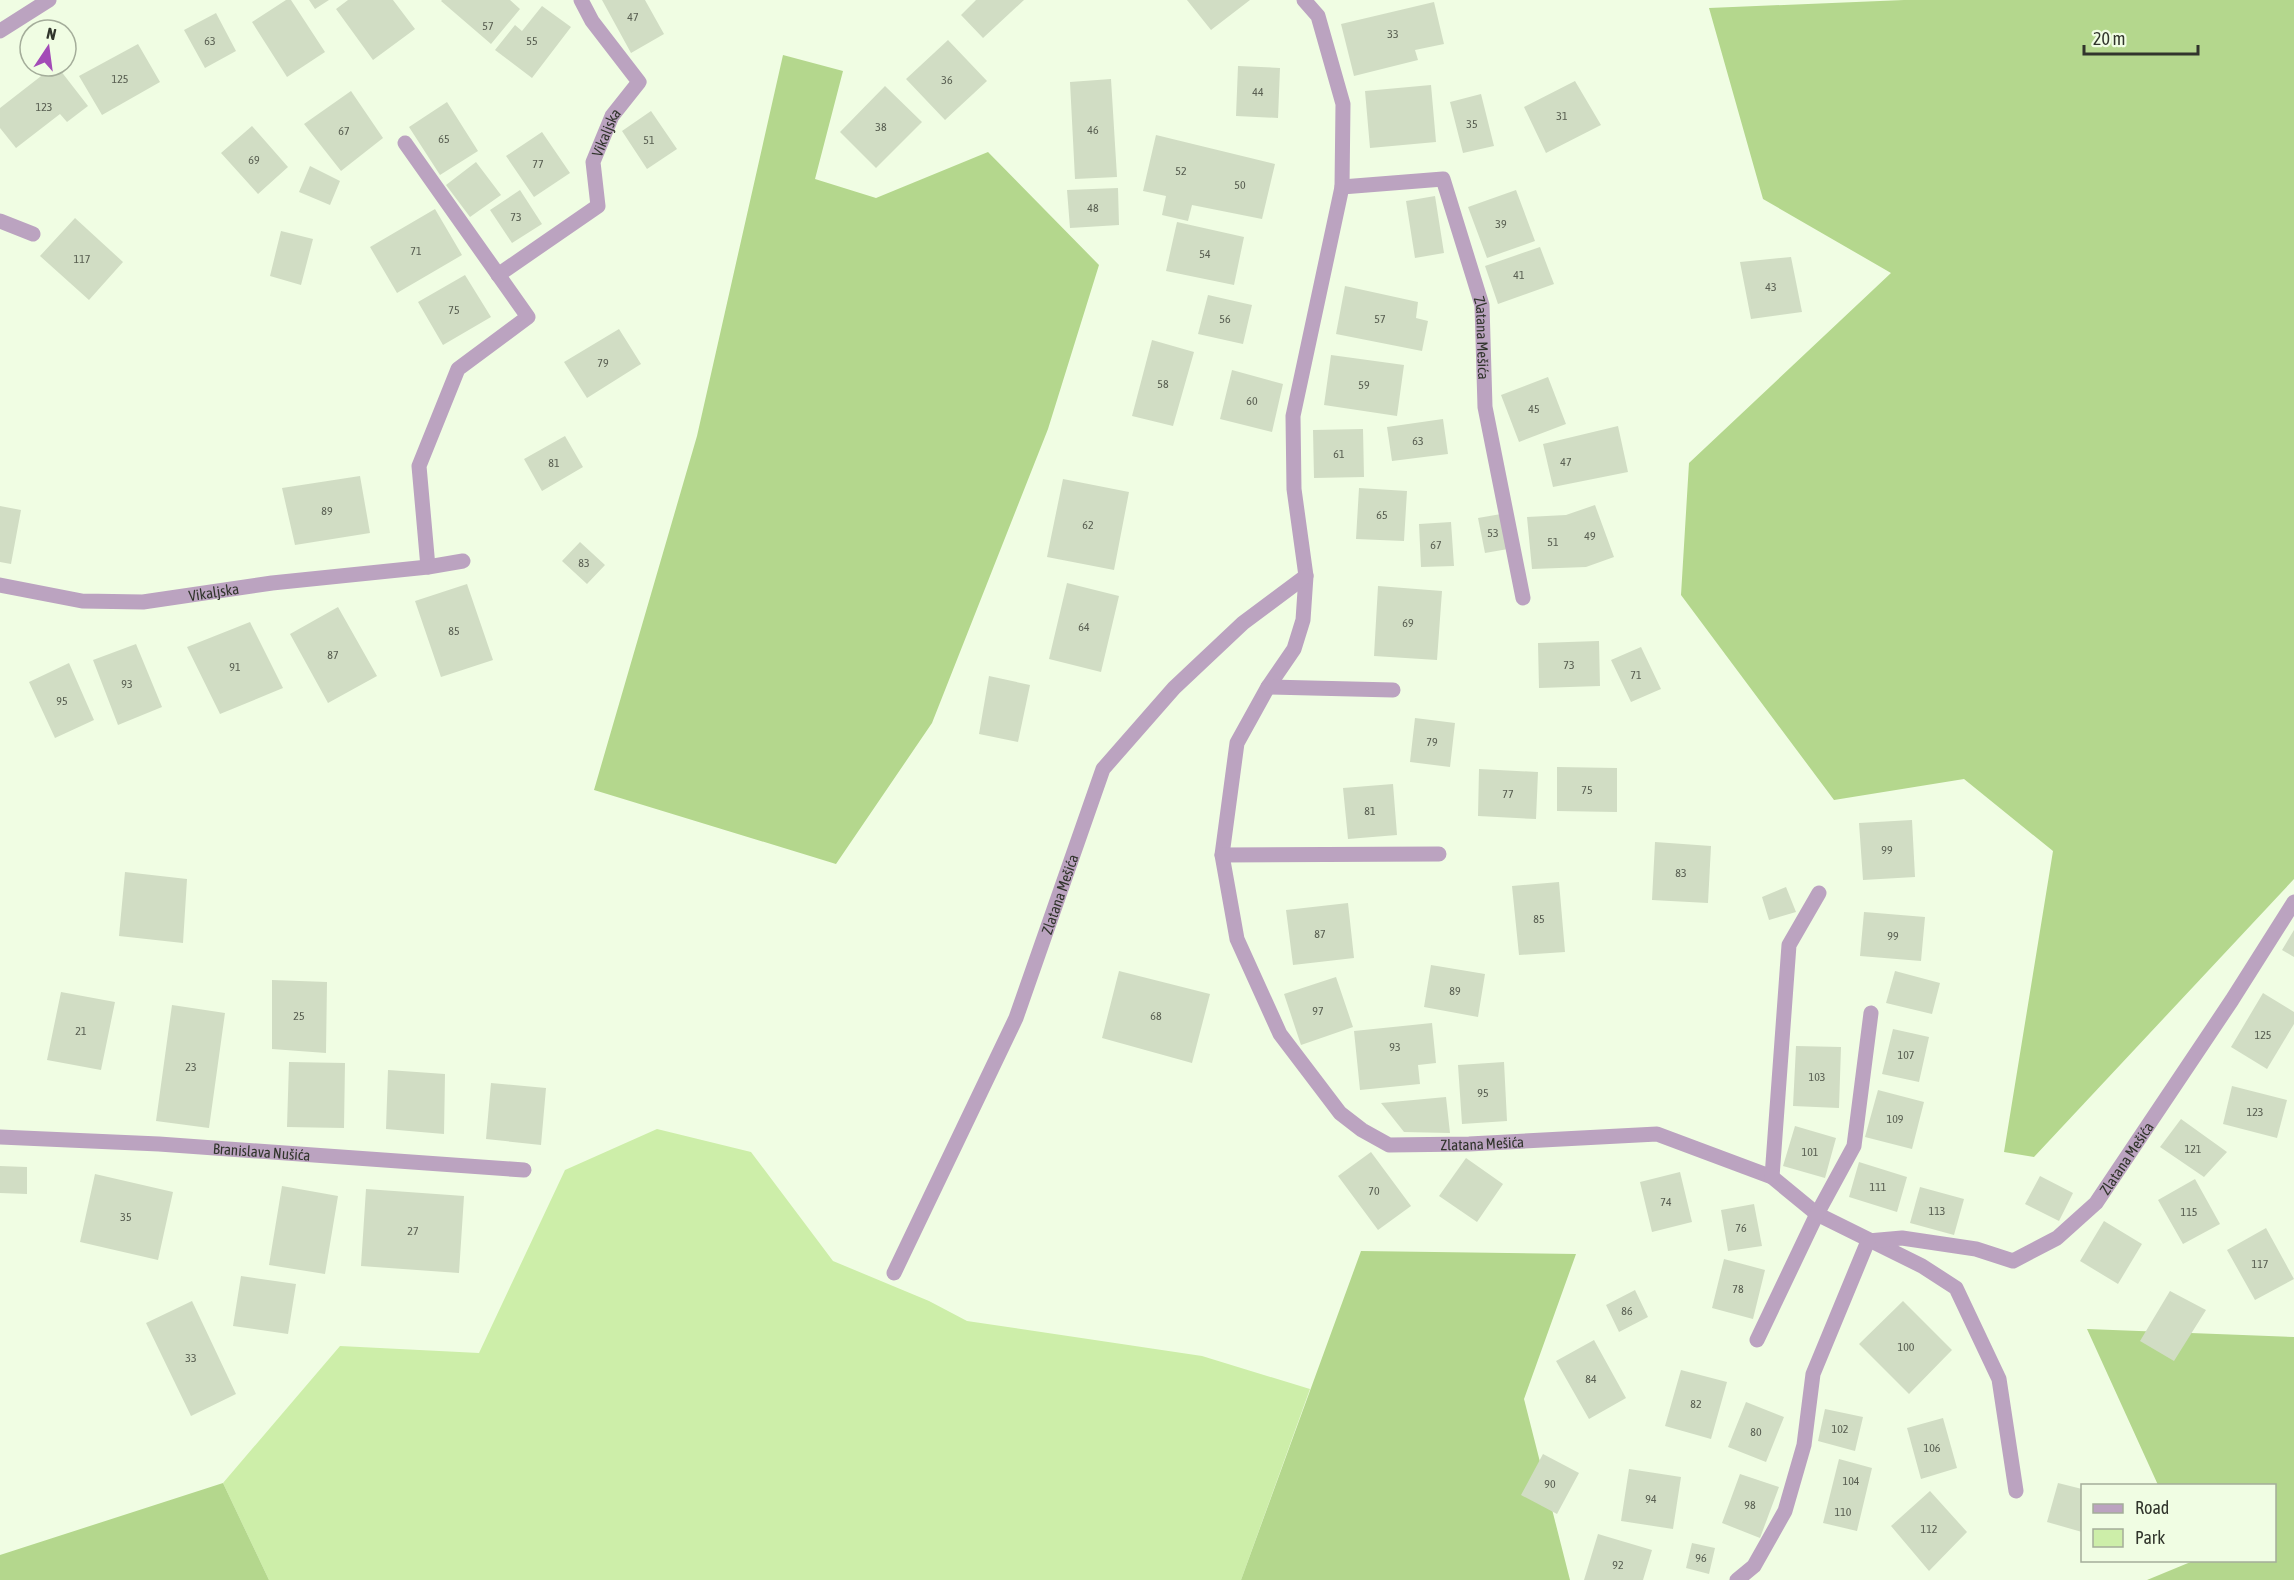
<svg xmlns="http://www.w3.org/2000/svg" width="2294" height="1580" font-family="'Asap Condensed',sans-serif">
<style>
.green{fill:#cdeea9}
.forest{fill:#b4d78d}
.building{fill:#d1ddc4}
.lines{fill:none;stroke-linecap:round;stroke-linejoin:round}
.minor{stroke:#bba3c0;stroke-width:15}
.labels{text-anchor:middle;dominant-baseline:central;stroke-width:4.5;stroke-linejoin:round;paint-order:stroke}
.number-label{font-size:12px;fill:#595f52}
.street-label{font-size:15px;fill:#31352c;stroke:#f0fde3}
</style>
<rect width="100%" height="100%" fill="#f0fde3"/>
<path class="green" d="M657,1129l94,23 82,109 96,40 38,20 235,35 108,33 -69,191h-972l-46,-97 117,-137 139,7 86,-183z"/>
<path class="forest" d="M1904,0h390v879l-260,278 -30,-5 49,-301 -89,-72 -130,21 -153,-205 8,-132 202,-190 -128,-74 -54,-191z
M783,55l60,16 -28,108 61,19 112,-46 111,113 -51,164 -116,294 -96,141 -242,-74 103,-354z
M1361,1251l215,3 -52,145 46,181h-329z
M2087,1329l207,8v243h-147l46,-19 81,-1v-74l-116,-1z
M223,1483l46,97h-269v-25z"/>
<path class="building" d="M286,0h5l34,52 -38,25 -35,-55z
M309,0h20l-14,9z
M348,0h45l22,29 -42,31 -37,-51z
M442,0h68l10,9 -29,35 -50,-43z
M602,0h43l19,34 -33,19z
M976,0h48l-41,38 -22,-23z
M1187,0h63l-39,30z
M1434,2l10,42 -29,6 3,10 -64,16 -13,-52z
M542,6l29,21 -39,51 -37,-28 20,-25 7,6z
M216,13l20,38 -31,17 -21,-38z
M948,40l39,41 -42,39 -39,-41z
M138,44l22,38 -58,33 -23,-39z
M54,66h3l31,40 -21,16 -7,-8 -44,34 -16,-20v-20z
M1238,66l42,2 -2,50 -42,-2z
M1111,79l6,98 -42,2 -5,-97z
M1575,81l26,44 -55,28 -22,-46z
M1431,85l5,57 -66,6 -5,-57z
M885,86l37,36 -46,46 -36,-36z
M351,91l32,47 -42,33 -37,-47z
M1481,94l13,52 -31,7 -13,-51z
M447,102l31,49 -38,24 -31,-48z
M651,111l26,38 -30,20 -25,-38z
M252,126l36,41 -30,27 -37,-41z
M542,132l28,41 -36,24 -28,-41z
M1156,135l119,29 -13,55 -70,-14 -4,16 -26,-6 4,-19 -23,-5z
M476,162l25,33 -31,22 -24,-32z
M310,166l30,15 -10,24 -31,-13z
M1118,188l1,37 -49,3 -3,-38z
M520,190l22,34 -30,19 -22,-33z
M1516,190l19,51 -48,17 -19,-51z
M1435,196l9,57 -29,5 -9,-57z
M435,209l27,46 -65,38 -27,-46z
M75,218l48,44 -34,38 -49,-44z
M1177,222l67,15 -10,48 -68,-14z
M281,231l32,8 -12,46 -31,-9z
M1540,247l14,37 -56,20 -13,-38z
M1791,257l11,55 -51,7 -11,-57z
M465,275l26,42 -48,28 -25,-43z
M1345,286l73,16 -2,16 12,3 -6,30 -86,-17z
M1208,295l44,10 -9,39 -45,-10z
M619,329l22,35 -54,34 -23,-36z
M1152,340l42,12 -21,74 -41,-10z
M1331,355l73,10 -7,51 -73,-11z
M1232,370l51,14 -11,48 -52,-13z
M1548,377l18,47 -47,18 -18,-47z
M1443,419l5,35 -56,7 -5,-34z
M1618,426l10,46 -75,15 -10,-43z
M1363,429l1,48 -50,1 -1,-48z
M565,436l18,31 -41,24 -18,-32z
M360,476l10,57 -75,12 -13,-57z
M1063,479l66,13 -15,78 -67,-13z
M1359,488l48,3 -3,50 -48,-2z
M1595,505l19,52 -28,10 -54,2 -5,-52 39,-2z
M0,506l21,4 -10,54 -11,-2z
M1501,514l7,35 -23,4 -7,-35z
M1451,522l3,44 -33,1 -2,-43z
M580,542l25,23 -18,19 -25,-23z
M1067,583l52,13 -18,76 -52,-13z
M467,584l26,76 -52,17 -26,-76z
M1378,586l64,5 -5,69 -63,-4z
M338,607l39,69 -49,27 -38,-69z
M250,622l33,66 -63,26 -33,-67z
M1599,641l1,45 -61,2 -1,-45z
M136,644l26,63 -44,18 -25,-65z
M1641,647l20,42 -30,13 -20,-42z
M69,663l25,57 -39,18 -26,-56z
M989,676l41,9 -12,57 -39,-8z
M1415,718l40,5 -5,44 -40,-5z
M1557,767l60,1v44l-60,-1z
M1479,769l59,3 -2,47 -58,-3z
M1393,784l4,51 -49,4 -5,-51z
M1912,820l3,57 -52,3 -4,-57z
M1655,842l56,4 -3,57 -56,-3z
M125,872l62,7 -4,64 -64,-7z
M1559,882l6,70 -46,3 -7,-69z
M1786,887l10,25 -27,8 -7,-23z
M1348,903l6,55 -61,7 -7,-55z
M1864,912l61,5 -4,44 -61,-5z
M2294,930v27l-12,-7z
M1431,965l54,9 -7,43 -54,-10z
M1119,971l91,23 -18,69 -90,-25z
M1895,971l45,12 -8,31 -46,-11z
M1336,977l17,50 -52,18 -17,-51z
M272,980l55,2 -1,71 -54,-4z
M61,992l54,10 -14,68 -54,-10z
M2263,993l31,19v12l-27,45 -36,-22z
M172,1005l53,8 -16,115 -53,-7z
M1432,1023l4,40 -18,2 2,19 -60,6 -6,-59z
M1893,1029l36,8 -10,45 -37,-8z
M1796,1046l45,1 -2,61 -46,-2z
M289,1062l56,1 -1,65 -57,-1z
M1504,1062l3,59 -45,3 -4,-59z
M388,1070l57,4 -1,60 -58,-5z
M491,1083l55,5 -5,57 -55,-6z
M2232,1086l55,14 -10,38 -54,-14z
M1878,1090l46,12 -12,47 -47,-12z
M1446,1097l4,36 -46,-1 -23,-29z
M2181,1119l46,33 -23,25 -44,-30z
M1795,1126l41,12 -11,40 -42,-12z
M1371,1152l40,54 -33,24 -40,-54z
M1466,1158l37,26 -26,38 -38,-26z
M1859,1162l48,15 -10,35 -48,-15z
M0,1166l27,1v27l-27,-1z
M1680,1172l12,50 -40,10 -12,-50z
M95,1174l78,18 -15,68 -78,-18z
M2040,1176l33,17 -14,28 -34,-17z
M2195,1179l25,45 -37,20 -25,-44z
M282,1186l56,10 -13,78 -56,-9z
M1920,1187l44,12 -10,36 -44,-12z
M366,1189l98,7 -5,77 -98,-7z
M1754,1204l8,42 -34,5 -7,-41z
M2104,1221l38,23 -24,40 -38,-23z
M2266,1228l28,51 -39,21 -28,-50z
M1724,1259l41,11 -12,49 -41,-11z
M241,1276l55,8 -8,50 -55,-8z
M1635,1290l13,27 -29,15 -13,-27z
M2170,1291l36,19 -32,51 -34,-20z
M192,1301l44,93 -45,22 -45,-93z
M1903,1301l49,49 -43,44 -50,-50z
M1594,1340l32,58 -37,21 -33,-58z
M1681,1370l46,12 -16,57 -46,-13z
M1746,1402l38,15 -18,45 -38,-15z
M1825,1409l38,8 -8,34 -37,-10z
M1943,1418l14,50 -36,11 -14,-51z
M1543,1454l36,19 -22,41 -36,-19z
M1839,1459l33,9 -15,63 -34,-8z
M1629,1469l52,8 -8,52 -52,-8z
M1740,1474l39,13 -19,51 -38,-15z
M2058,1483l24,6v43l-35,-10z
M1930,1491l37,41 -38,39 -38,-45z
M1598,1534l54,16 -9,30h-59z
M1692,1543l23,5 -6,26 -23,-6z"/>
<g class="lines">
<g class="minor">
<path id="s1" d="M1304,0l14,16 25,88 -1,83 -49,229 1,73 12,87 -3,44 -9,29 -26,38 -31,56 -15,112 15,84 43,95 60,79 22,17 27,15 80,-1 188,-10 115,43 45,37 105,52 34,22 43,91 17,112"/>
<path d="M0,31l49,-31"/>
<path d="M405,143l123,174 -70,52 -39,97 9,101"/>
<path id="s2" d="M1342,187l101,-8 39,126 3,102 38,191"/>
<path d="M0,221l33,13"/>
<path id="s3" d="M498,275l100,-69 -5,-44 19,-46 27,-34 -47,-61 -11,-21"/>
<path id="s4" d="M0,585l82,16 61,1 129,-19 156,-16 35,-6"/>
<path d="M1268,687l125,3"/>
<path d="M1222,855l217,-1"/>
<path id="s5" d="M0,1137l159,7 365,26"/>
<path d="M1772,1177l17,-232 30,-52"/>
<path id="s6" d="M1868,1241l34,-3 74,11 37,12 44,-23 39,-35 136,-203 62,-98"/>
<path id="s7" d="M894,1273l122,-255 87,-249 71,-81 69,-65 63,-47"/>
<path d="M1757,1340l60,-126 37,-68 17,-133"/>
<path d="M1737,1580l17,-14 31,-55 19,-66 9,-71 55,-133"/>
</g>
</g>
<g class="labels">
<g class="number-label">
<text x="633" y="17">47</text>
<text x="488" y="26">57</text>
<text x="1393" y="34">33</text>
<text x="210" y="41">63</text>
<text x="532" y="41">55</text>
<text x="120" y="79">125</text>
<text x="947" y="80">36</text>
<text x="1258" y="92">44</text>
<text x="44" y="107">123</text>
<text x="1562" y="116">31</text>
<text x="1472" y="124">35</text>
<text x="881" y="127">38</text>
<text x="1093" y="130">46</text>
<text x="344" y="131">67</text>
<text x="444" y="139">65</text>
<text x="649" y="140">51</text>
<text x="254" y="160">69</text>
<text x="538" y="164">77</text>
<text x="1181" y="171">52</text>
<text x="1240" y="185">50</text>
<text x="1093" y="208">48</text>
<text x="516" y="217">73</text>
<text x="1501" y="224">39</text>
<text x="416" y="251">71</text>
<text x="1205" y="254">54</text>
<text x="82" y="259">117</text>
<text x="1519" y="275">41</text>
<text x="1771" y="287">43</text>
<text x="454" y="310">75</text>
<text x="1225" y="319">56</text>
<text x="1380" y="319">57</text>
<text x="603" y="363">79</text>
<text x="1163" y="384">58</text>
<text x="1364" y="385">59</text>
<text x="1252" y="401">60</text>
<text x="1534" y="409">45</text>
<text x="1418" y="441">63</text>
<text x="1339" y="454">61</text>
<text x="1566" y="462">47</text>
<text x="554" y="463">81</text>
<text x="327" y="511">89</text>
<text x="1382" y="515">65</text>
<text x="1088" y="525">62</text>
<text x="1493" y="533">53</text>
<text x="1590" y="536">49</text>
<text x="1553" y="542">51</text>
<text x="1436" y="545">67</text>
<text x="584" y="563">83</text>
<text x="1408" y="623">69</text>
<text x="1084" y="627">64</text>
<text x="454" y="631">85</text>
<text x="333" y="655">87</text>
<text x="1569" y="665">73</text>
<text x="235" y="667">91</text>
<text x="1636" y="675">71</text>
<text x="127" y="684">93</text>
<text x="62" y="701">95</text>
<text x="1432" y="742">79</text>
<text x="1587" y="790">75</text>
<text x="1508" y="794">77</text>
<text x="1370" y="811">81</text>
<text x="1887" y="850">99</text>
<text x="1681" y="873">83</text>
<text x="1539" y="919">85</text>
<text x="1320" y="934">87</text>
<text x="1893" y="936">99</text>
<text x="1455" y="991">89</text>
<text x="1318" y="1011">97</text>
<text x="299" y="1016">25</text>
<text x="1156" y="1016">68</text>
<text x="81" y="1031">21</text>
<text x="2263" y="1035">125</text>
<text x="1395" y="1047">93</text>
<text x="1906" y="1055">107</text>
<text x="191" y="1067">23</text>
<text x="1817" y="1077">103</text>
<text x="1483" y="1093">95</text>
<text x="2255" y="1112">123</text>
<text x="1895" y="1119">109</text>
<text x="2193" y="1149">121</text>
<text x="1810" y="1152">101</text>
<text x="1878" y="1187">111</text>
<text x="1374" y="1191">70</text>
<text x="1666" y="1202">74</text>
<text x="1937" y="1211">113</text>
<text x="2189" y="1212">115</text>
<text x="126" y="1217">35</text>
<text x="1741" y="1228">76</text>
<text x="413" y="1231">27</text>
<text x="2260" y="1264">117</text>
<text x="1738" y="1289">78</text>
<text x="1627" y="1311">86</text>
<text x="1906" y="1347">100</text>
<text x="191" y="1358">33</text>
<text x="1591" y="1379">84</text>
<text x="1696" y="1404">82</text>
<text x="1840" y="1429">102</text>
<text x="1756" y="1432">80</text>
<text x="1932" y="1448">106</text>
<text x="1851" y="1481">104</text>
<text x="1550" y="1484">90</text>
<text x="1651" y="1499">94</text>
<text x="1750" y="1505">98</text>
<text x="1843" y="1512">110</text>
<text x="1929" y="1529">112</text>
<text x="1701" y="1558">96</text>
<text x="1618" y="1565">92</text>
</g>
<g class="street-label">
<text stroke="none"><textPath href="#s3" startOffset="198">Vikaljska</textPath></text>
<text stroke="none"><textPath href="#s2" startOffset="266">Zlatana Mešića</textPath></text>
<text stroke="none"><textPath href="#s4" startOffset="216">Vikaljska</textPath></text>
<text stroke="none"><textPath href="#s7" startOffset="414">Zlatana Mešića</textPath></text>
<text stroke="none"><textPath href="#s1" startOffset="1329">Zlatana Mešića</textPath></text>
<text stroke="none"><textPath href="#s5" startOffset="262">Branislava Nušića</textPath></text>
<text stroke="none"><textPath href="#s6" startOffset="304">Zlatana Mešića</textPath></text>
</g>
</g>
<rect x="2081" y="1484" width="195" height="78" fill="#f0fde3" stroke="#a4ad9a" stroke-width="1.5"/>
<rect x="2093" y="1504" width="30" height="9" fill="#bba3c0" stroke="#a4ad9a" stroke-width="1.5"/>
<text x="2135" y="1514" font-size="18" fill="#31352c">Road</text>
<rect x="2093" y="1529" width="30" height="18" fill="#cdeea9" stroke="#a4ad9a" stroke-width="1.5"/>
<text x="2135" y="1544" font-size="18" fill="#31352c">Park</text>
<g transform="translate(48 48) rotate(13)"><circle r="28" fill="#f0fde3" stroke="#a4ad9a" stroke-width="1.5"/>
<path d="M0-4.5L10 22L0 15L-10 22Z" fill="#a34bb7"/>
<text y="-9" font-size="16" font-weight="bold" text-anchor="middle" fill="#31352c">N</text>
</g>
<path d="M2084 45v9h114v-9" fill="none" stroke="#31352c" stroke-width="3"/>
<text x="2093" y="45" font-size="18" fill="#31352c" stroke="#f0fde3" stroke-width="4.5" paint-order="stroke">20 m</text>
</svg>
